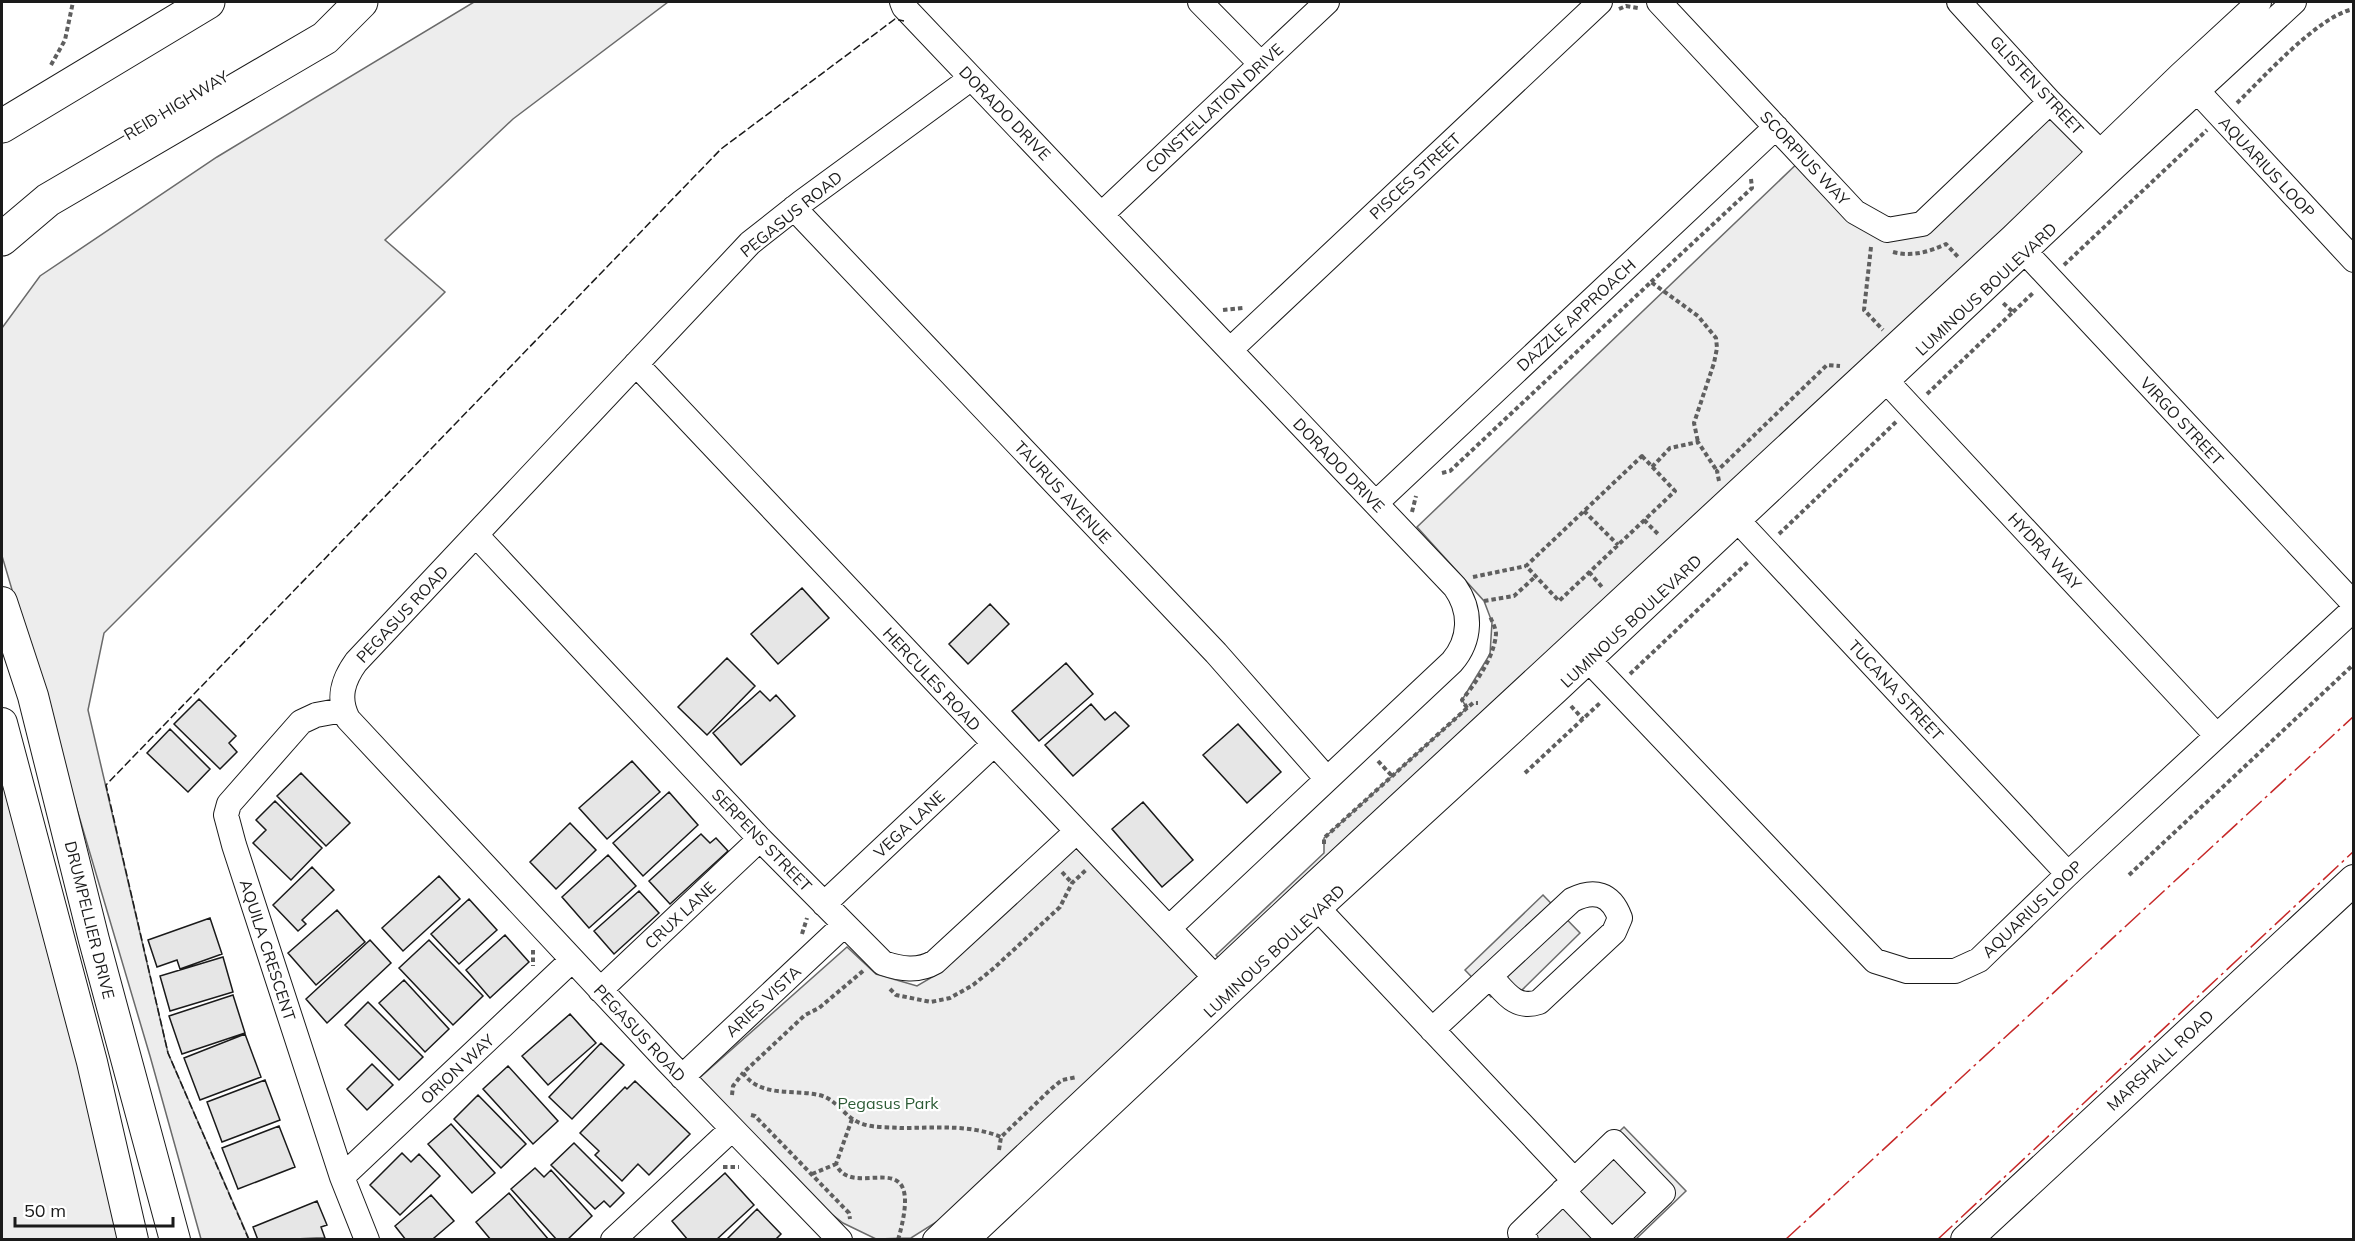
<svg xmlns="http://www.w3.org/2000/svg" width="2355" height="1241" font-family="Mulish,sans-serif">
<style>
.built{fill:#ededed;stroke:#6a6a6a;stroke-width:1.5}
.building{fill:#e6e6e6;stroke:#1a1a1a;stroke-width:1.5}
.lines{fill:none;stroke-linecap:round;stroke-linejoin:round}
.minor-casing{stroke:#1a1a1a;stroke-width:26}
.major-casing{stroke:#1a1a1a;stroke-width:32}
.highway-casing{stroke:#1a1a1a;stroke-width:35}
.path{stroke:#5f5f5f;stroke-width:4;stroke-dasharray:4.5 3;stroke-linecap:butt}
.minor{stroke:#fff;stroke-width:24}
.major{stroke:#fff;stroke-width:30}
.highway{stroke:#fff;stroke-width:33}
.fence{stroke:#1a1a1a;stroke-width:1.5;stroke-dasharray:8 3;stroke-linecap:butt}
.power{stroke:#c62828;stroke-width:1.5;stroke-dasharray:21 4.5 3 4.5;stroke-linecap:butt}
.labels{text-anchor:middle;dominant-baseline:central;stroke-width:4.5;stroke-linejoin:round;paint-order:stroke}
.street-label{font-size:16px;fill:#1a1a1a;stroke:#fff}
.park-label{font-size:16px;fill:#2b5a34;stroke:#fff}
</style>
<rect width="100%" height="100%" fill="#fff"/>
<path class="built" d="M474,2h194l-155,117 -128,121 60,52 -341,341 -16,77 80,343 81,186h-48l-51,-183 -148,-500v-228l38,-52 177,-119z
M2050,102l50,50 -874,814 -10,-11 108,-102v-15l143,-130 -5,-8 28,-46 2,-32 -8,-21 -67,-74 387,-370 51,55 67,12z
M2,725l131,514h-131z
M1075,847l125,127 -254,242 -35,22 -35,1 -33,-16 -38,-30 -109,-112 151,-134 29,27 41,12 24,-14z
M1543,895l37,38 -60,59 -12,-12 -17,17 -26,-27z
M1624,1127l62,64 -50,48 -129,1z"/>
<path class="building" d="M802,588l27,30 -51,46 -27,-30z
M990,604l19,20 -41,40 -19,-20z
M727,658l28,28 -48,49 -29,-28z
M1066,663l27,31 -54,47 -27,-30z
M760,691l10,10 6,-6 19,21 -54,49 -28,-32z
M199,699l37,37 -7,7 8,9 -17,17 -46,-45z
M1091,704l14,16 10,-8 14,14 -56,50 -28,-31z
M1238,724l43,48 -34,31 -44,-48z
M170,729l40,40 -22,23 -41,-39z
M632,761l28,31 -53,47 -28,-31z
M301,773l49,50 -24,23 -49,-50z
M669,792l29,33 -55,51 -30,-33z
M275,801l47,47 -31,32 -38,-37 13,-13 -10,-10z
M1143,802l50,58 -31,27 -50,-58z
M570,823l26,27 -40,39 -26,-27z
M701,834l9,9 6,-5 12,13 -58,53 -21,-23z
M608,855l28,31 -47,42 -27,-31z
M312,867l22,23 -32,30 4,4 -8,7 -25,-26z
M439,876l21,23 -57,52 -21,-23z
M639,891l20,22 -45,41 -20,-23z
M469,899l28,31 -38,34 -28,-30z
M337,910l28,32 -49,43 -28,-32z
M210,918l12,36 -42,15 -3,-9 -20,7 -9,-27z
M505,935l24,27 -39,36 -24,-28z
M370,940l21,23 -64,60 -21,-24z
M429,940l54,56 -30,29 -54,-57z
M223,957l10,35 -63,19 -10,-35z
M404,980l45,49 -24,23 -46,-49z
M233,995l12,38 -63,21 -13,-38z
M368,1002l55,55 -24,23 -54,-55z
M570,1014l26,29 -48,42 -26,-29z
M245,1034l16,43 -61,23 -16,-42z
M601,1043l23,22 -52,54 -23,-22z
M372,1064l21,21 -26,25 -20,-21z
M508,1066l50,55 -25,23 -50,-55z
M265,1080l15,40 -58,22 -15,-40z
M635,1081l55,53 -41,41 -11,-11 -16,17 -27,-26 4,-4 -19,-18 45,-46 2,2z
M478,1095l48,49 -25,24 -47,-49z
M451,1124l44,49 -23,20 -44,-49z
M279,1126l16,41 -57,22 -16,-41z
M574,1143l50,50 -14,14 -6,-6 -9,8 -44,-44z
M402,1153l9,9 8,-8 21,22 -40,39 -30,-30z
M535,1168l9,9 7,-7 41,46 -25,24h-10l-46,-51z
M725,1173l29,32 -38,35h-28l-16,-19z
M509,1193l40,47h-58l-15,-18z
M431,1195l23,26 -20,17 2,2h-30l-11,-14z
M317,1201l10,24 -6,2 4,11 -67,2 -5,-13z
M757,1209l24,25 -6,6h-49z"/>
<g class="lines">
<g class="minor-casing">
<path id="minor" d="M902,2l2,5 551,580c17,24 16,53 -3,75l-283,266
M1200,2l61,62
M1659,2l196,210 32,18 35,-6 128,-122
M1959,2l91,100 61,61
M2188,81l166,179
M794,208l422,445 111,126
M1102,214l225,-212
M2015,241l339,363
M1230,350l370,-348
M636,364l590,625
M1877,371l340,365
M1376,503l400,-376
M1728,510l340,364
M476,535l284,304 123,124c18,6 35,9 52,-1l141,-130
M1579,650l296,311 32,10h48l24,-11 89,-86 286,-265
M343,710l-27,5 -15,7 -72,82 -3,11 8,30 108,332 25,63
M1307,897l267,283
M824,904l170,-160
M600,990l160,-151
M1432,1030l140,-130c22,-11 39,-7 48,18l-6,14 -75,70c-24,8 -34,-10 -49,-26
M682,1077l162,-152
M342,1177l230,-217
M1563,1191l47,49
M613,1240l119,-111
M840,1240l-173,-179 -319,-342c-11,-21 -5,-39 8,-57l394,-419 52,-41 160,-117
M935,1240l369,-347 708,-656 169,-163 78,-72
M967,1240l352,-331 238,-218 558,-524 179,-165
M1526,1240l-6,-7 94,-91 49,51 -49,47"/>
</g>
<g class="major-casing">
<path id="major" d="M2,602l31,94 61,244 81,300
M2,723l90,339 41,178
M1966,1240l388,-360"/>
</g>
<g class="highway-casing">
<path id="highway" d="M2,126l206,-124
M2,239l46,-39 277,-162 36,-36"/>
</g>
<path class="path" d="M1619,9l7,-3 12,2
M51,65l14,-25 8,-38
M2237,103c26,-25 82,-88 117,-94
M1871,247l-7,63 19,20
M1893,252c19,5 36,0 53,-8l13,14
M2064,265l143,-135
M1651,282l101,-94 -1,-9
M1223,310l20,-2
M2013,312l21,-20
M1927,394l86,-82 -11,-10
M1642,456l33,35 -116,110 -33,-35z
M1652,467l18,-19 28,-6 19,29
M1442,473l8,-2 201,-189 47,34 18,22 1,10 -3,15 -20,60 4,19
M1719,481l-2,-10 110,-106 13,1
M1584,511l34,34
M1412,512l4,-16
M1644,520l15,15
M1779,534l118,-113
M1589,572l13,15
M1473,577l53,-11
M1484,601l30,-5 22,-20
M1630,674l119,-113
M1571,706l12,13
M1467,708l-5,-8c14,-18 32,-42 34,-66 0,-6 -4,-12 -6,-18
M1378,761l14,15
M1525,773l76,-71
M1324,844v-6l143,-130 6,-5h5
M1062,872l10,11
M2129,875l225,-211
M802,934l5,-16
M533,950v16
M863,971l-44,37 -14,7 -62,58c18,25 50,16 76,22 18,4 25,22 41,28 12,5 28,4 41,5 34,0 68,-4 100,9
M890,989l6,6 35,7 19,-4 23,-13 21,-17 66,-61 12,-24 14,-13
M732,1095l1,-9 10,-13
M751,1115l4,1 94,97 1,6
M852,1119l-16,45c17,40 92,-29 62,76
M999,1150l2,-13 50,-48 11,-9 15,-3
M723,1167h16
M812,1174l24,-10"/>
<use href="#minor" class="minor"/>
<use href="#major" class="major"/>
<use href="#highway" class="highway"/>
<path class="fence" d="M249,1240l-81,-187 -62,-268 615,-636 174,-130 9,2"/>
<path class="power" d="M1785,1240l569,-524
M1937,1240l417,-389"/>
</g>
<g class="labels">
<g class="street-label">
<text transform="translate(2037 85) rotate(47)">GLISTEN STREET</text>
<text transform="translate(176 105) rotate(-31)">REID HIGHWAY</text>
<text transform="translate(1214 108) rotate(-43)">CONSTELLATION DRIVE</text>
<text transform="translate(1005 113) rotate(46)">DORADO DRIVE</text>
<text transform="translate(1805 158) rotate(47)">SCORPIUS WAY</text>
<text transform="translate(2267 167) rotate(47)">AQUARIUS LOOP</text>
<text transform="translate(1415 176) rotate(-43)">PISCES STREET</text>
<text transform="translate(791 214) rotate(-39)">PEGASUS ROAD</text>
<text transform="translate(1986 289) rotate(-43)">LUMINOUS BOULEVARD</text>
<text transform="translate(1576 315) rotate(-43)">DAZZLE APPROACH</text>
<text transform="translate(2182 421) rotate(47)">VIRGO STREET</text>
<text transform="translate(1339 465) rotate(46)">DORADO DRIVE</text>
<text transform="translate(1063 492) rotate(47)">TAURUS AVENUE</text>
<text transform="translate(2045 551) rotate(47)">HYDRA WAY</text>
<text transform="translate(402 614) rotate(-47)">PEGASUS ROAD</text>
<text transform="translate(1631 621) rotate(-43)">LUMINOUS BOULEVARD</text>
<text transform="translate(932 679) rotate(47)">HERCULES ROAD</text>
<text transform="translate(1896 690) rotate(47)">TUCANA STREET</text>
<text transform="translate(909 824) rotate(-43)">VEGA LANE</text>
<text transform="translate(762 840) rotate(46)">SERPENS STREET</text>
<text transform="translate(2032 909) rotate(-44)">AQUARIUS LOOP</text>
<text transform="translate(680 915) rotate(-43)">CRUX LANE</text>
<text transform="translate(90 920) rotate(76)">DRUMPELLIER DRIVE</text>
<text transform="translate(268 950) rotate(72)">AQUILA CRESCENT</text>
<text transform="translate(1274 951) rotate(-43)">LUMINOUS BOULEVARD</text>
<text transform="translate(763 1001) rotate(-43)">ARIES VISTA</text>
<text transform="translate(640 1033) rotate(47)">PEGASUS ROAD</text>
<text transform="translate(2160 1060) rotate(-43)">MARSHALL ROAD</text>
<text transform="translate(457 1069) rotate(-43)">ORION WAY</text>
</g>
<g class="park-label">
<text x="888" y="1103">Pegasus Park</text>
</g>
</g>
<rect width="2355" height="1241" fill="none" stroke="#1a1a1a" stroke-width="6"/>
<path d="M15 1217v9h158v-9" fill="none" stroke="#1a1a1a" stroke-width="3"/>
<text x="24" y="1217" font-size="18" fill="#1a1a1a" stroke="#ffffff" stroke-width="4.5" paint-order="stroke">50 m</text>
</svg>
